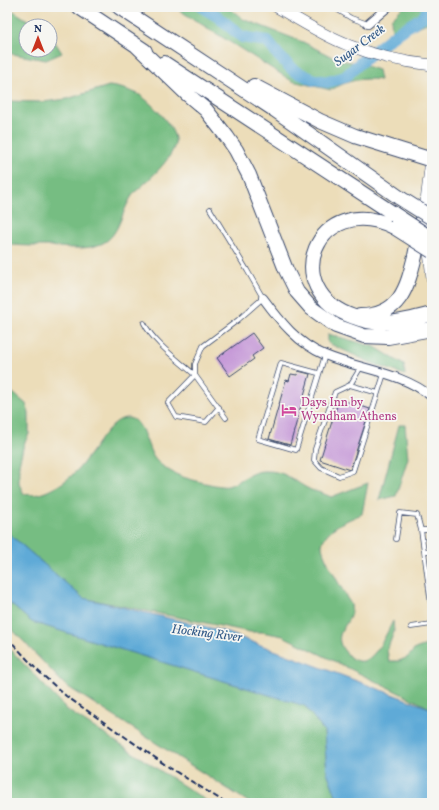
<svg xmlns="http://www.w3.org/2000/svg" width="439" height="810" font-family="Vollkorn,serif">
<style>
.forest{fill:#76bd82;stroke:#487670}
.water{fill:#5eaad7;stroke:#3c6c9a}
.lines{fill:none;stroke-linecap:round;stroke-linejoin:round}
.river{stroke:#5eaad7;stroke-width:12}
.building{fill:#c496d7}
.service-casing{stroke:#3a496c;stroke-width:5.5}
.minor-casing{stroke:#3a496c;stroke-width:10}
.secondary-casing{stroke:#3a496c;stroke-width:12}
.motorway-casing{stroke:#3a496c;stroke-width:16}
.service{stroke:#fff;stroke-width:4}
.minor{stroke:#fff;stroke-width:8}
.secondary{stroke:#fff;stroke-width:11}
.motorway{stroke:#fff;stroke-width:14}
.rail{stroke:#1b2f5e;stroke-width:2;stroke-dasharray:6 3;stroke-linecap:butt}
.motorway-bridge-casing{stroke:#3a496c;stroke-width:16;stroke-linecap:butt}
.motorway-bridge{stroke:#fff;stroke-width:14}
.labels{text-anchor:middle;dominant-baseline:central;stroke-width:3.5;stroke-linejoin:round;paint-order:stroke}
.hotel-label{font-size:12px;fill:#b23c85;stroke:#f6f6f2;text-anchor:start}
.water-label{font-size:13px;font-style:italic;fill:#325a88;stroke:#f6f6f2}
</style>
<rect width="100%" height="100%" fill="#f6f6f2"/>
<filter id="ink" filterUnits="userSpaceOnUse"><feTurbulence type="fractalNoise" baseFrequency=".025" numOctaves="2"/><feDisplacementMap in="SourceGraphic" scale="8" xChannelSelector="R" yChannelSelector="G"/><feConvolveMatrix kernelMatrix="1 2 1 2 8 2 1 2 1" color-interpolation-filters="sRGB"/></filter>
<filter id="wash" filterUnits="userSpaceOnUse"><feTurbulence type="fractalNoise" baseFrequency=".012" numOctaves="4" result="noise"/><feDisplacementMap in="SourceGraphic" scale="16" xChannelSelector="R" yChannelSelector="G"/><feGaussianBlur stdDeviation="0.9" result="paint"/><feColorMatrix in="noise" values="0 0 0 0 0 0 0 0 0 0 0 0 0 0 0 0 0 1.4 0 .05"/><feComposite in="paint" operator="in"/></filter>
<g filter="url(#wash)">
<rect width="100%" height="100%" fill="#ecddb9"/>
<path class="forest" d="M7,7l30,19h-11v24h24v-16l12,19 -16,7 -39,-7z
M174,7h54l15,12 60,23 35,18 19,3 21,7 2,10c-18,-3 -34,1 -49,10l-39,-9z
M403,7h29v14l-30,12 -10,-2 -1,-12z
M109,86c10,1 20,4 29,8 11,6 40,35 37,49 -2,14 -21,32 -31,41 -2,3 -6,5 -9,8 -14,16 -14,44 -34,52 -16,7 -37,3 -54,2 -12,0 -23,0 -34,-1l-6,3v-147l36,1 24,-3z
M328,334l47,13 29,18 1,10 -31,-11 -46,-21z
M7,388l19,16 3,9v21l-5,10 -5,20v20l5,10c11,2 18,0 28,-5 14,-7 25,-17 34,-30 10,-11 25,-42 42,-41 17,2 18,30 27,41 7,8 16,13 25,17 8,3 41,12 48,10 13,-4 22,-15 36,-15 22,-1 30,11 47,19 7,2 14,4 20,7l37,-14 -6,31c-14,6 -37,14 -40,31 -1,9 18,40 23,49 1,4 5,7 6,11 4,22 -27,27 -1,52 3,3 9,5 13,4 13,-2 24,-29 30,-40l1,11 -7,18 2,11h10l9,-4 7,-8 17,-6v66l-149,-73 -21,-4h-12l-167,-34 -76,-66z
M399,425h6l3,33 -12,38 -17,4z
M7,601l25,21 273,84 19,25 3,41 12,31h-89l-185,-118 -58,-61z
M7,646l60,64 143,93h-203z"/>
<path class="water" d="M7,532l76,66 140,33 209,78v94h-93l-12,-31 -3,-41 -19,-25 -273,-84 -25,-21z"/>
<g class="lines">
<path class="river" d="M202,7l15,9 25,21 25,4 12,15 14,14 21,10 14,2 17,-5 17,-16 34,-27 28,-18 5,-9"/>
</g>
<g id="blocks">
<path class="building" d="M252,333l11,15 -11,8 2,3 -24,17 -13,-18z
M298,371l12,3 -20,71 -21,-6 17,-59 3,1 2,-7 6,1z
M339,399l31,10 -20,61 -30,-10z
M429,509h3v13h-4z"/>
</g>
</g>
<g filter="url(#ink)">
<use href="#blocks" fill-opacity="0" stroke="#3a496c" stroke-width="1"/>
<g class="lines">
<g class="service-casing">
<path id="service" d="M333,7l18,11 17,6
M210,209l37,61 16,28 -25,22 -35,26 -8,18v11l31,43
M144,323c9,19 35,38 51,52l-27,28 8,14 30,5 13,-15
M361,367l-11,18 -15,7 -20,57 -1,11 7,8 18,8 14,-5 31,-97
M318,373l-37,-10 -23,76 38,11 29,-95
M350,385l28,8
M421,530h11
M396,539l4,-26 17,2 4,15 3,21
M432,551h-8l8,62
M411,627l21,-3"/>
</g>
<g class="minor-casing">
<path id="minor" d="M368,24l20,-17
M263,298c17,23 35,46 62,57 36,15 77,17 107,42"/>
</g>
<g class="secondary-casing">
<path id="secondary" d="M277,7c22,13 47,29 71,38 27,11 55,17 84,20
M426,218l-1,-8 7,-58
M428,243l4,35"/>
</g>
<g class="motorway-casing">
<path id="motorway" d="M79,7l66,44
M119,7l156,103 125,88
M137,46l50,48 19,16 21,27 9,13 13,25 37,95 11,22 14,16 25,18 28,10 24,1 44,-8
M164,63l230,151
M254,86l66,35 35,15 77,24
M394,227c-78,-37 -117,64 -40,90 10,4 19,6 30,6 16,0 32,-5 48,-9
M360,316c40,0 47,-28 55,-60 3,-16 7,-31 10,-46"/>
</g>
<use href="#service" class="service"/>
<use href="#minor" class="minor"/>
<use href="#secondary" class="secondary"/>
<use href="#motorway" class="motorway"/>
<path class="rail" d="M7,637l30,33 29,26 104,72 56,35"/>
<g class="motorway-bridge-casing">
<path id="motorway-bridge" d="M400,198l32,20
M394,214l38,25
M394,227l38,24"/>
</g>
<use href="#motorway-bridge" class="motorway-bridge"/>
</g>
</g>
<defs>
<g id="hotel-bare" transform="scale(1.2)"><path d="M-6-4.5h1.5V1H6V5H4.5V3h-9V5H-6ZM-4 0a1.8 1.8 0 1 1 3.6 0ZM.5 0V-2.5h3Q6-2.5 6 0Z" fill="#d1479c" stroke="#f6f6f2" stroke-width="2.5" paint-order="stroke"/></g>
</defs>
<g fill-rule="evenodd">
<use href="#hotel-bare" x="289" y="410"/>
</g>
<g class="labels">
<g class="hotel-label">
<text x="301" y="403">Days Inn by<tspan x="301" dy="14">Wyndham Athens</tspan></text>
</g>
<g class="water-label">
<text transform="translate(360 46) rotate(-37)">Sugar Creek</text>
<text transform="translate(207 634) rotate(7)">Hocking River</text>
</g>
</g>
<rect width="439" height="810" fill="none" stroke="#f6f6f2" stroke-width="24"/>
<g transform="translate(38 38)"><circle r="19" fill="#f6f6f2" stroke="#9ea6b7"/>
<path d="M0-3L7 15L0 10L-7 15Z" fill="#c8321e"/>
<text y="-6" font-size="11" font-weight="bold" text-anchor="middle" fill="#1b2f5e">N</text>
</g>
</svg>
